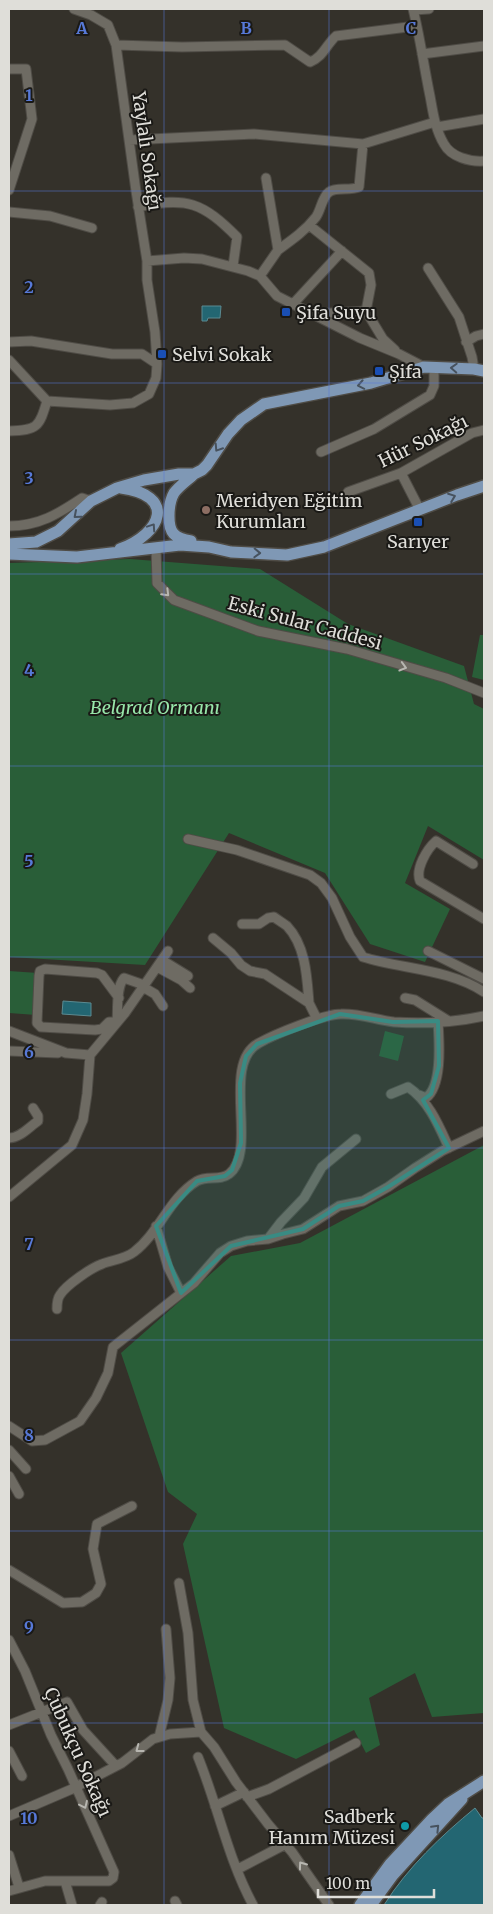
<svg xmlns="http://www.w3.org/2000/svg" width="493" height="1914" font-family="Merriweather,serif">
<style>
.green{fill:#295e38}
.water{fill:#236672;stroke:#5b8a91}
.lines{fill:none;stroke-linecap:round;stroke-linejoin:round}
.minor-casing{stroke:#4f4c46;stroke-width:11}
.major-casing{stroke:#4f4c46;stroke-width:14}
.minor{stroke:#6e6b63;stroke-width:9}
.major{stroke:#7f98b5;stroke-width:11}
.oneway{stroke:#47525e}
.oneway2{stroke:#b7b6b0}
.marked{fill:#398b83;fill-opacity:0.2;stroke:#398b83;stroke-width:4;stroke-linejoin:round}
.grid{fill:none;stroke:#5779d8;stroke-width:1;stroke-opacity:0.55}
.transit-dot{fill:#1a4fb4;stroke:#1a1916;stroke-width:2}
.education-dot{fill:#8d6e63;stroke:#1a1916;stroke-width:2}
.culture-dot{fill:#0f9aa8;stroke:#1a1916;stroke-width:2}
.labels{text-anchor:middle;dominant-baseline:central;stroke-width:4;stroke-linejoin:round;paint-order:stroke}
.street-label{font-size:18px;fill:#dfded9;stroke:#1a1916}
.poi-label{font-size:18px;fill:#dfded9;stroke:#1a1916;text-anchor:start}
.park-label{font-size:18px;font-style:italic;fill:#98e7aa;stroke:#1a1916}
.grid-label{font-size:16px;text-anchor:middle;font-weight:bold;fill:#5779d8;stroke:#1a1916;stroke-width:4;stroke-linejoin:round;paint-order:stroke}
</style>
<rect width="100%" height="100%" fill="#34312a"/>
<path class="green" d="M130,559l130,10 88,55 116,42 10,38 10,5v151l-56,-34 -23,57 45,26 -25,53 -55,-18 -45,-71 -96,-40 -84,132 -136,-8v-394z
M480,635h4v45l-12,-3z
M9,971l29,2 -2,42 -27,-2z
M385,1031l19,5 -6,25 -19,-5z
M484,1145v568l-52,4 -17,-44 -46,25 11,47 -14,8 -12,-23 -58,29 -72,-31 -41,-184 14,-30 -29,-22 -47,-139 110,-97 69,-13z"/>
<path class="water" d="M202,306h19l-1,12h-12l-1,3h-5z
M63,1001l28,2v13l-29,-2z
M475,1808l7,10h2v87h-100c24,-38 57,-69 91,-97z"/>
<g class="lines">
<g class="minor-casing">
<path id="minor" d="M74,9l17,6 17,10 8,20 66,2 103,-2 25,17c13,-5 16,-17 26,-26l80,-10
M413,9c7,28 11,58 17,87 3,16 5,33 14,48 7,13 26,18 40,17
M414,10l15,-1
M116,45l20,146 11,70
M422,54l62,-8
M9,69h17l6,50 -23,71
M437,127l47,-8
M129,140l125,-6 109,10 72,-22
M138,207c49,-11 65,-4 99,30l-4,29
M9,212l41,4 42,12
M309,225l60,48 2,12 -5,26
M278,250c14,-10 27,-19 38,-33 5,-7 6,-20 13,-25 7,-5 21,-1 30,-5l4,-43
M428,268l31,49 13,40 2,12
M260,276l18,-26 -12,-72
M293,304l49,-53
M313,314l53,-3 17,28 12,11
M9,342l22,-1 81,13h30l15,10
M466,342l10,-6 8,-2
M9,360l38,41 63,4 23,-2 16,-9 7,-16 1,-14 -2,-32 -8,-52v-19l37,-3 18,1 46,12 12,5 17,20 83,42 39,16 25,13
M9,431c29,-1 30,-4 38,-30
M321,452l53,-23 56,-34 4,-9v-19
M401,473l19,37
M348,492l53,-19 71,-40 12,-3
M9,526c30,0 49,-12 73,-28l9,3
M156,548l1,35 17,17 84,31 89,18 99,29 38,15
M188,839l49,11 73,25 11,8 11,15 18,39 13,20c38,12 87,12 121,35
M473,864l-37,-23c-9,8 -21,28 -16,40l64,38
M242,924h17l9,-6 6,-1c4,3 9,6 13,9 19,20 20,52 22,77
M213,938l18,15 10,12 9,6 15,3 44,29 8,16
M428,951l56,28
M162,960l26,16
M157,967l24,13 9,8
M143,987l12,7 8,12
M119,998l-17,-23 -5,-2 -52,-4 -5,2 -1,5 -2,47 4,4 54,3 7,-1 7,-7h8c1,-13 -1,-35 7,-44l20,7
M405,998l10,2 32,20
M9,1031l57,22 24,2 35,-42 43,-62
M9,1051l49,2
M391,1094l17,-7c21,14 31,39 41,61
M419,1095l7,3c17,-13 13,-58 12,-77
M9,1138c11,0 20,-11 29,-17v-5l-5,-8
M9,1197l63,-52 11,-25 4,-26 3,-39
M156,1226l12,41 13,26
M268,1239l13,-17 23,-24 18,-31 34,-28
M57,1309c0,-4 0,-10 3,-14 6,-10 31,-27 42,-31 10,-4 23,-5 32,-12 25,-19 35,-54 63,-71 10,-6 23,0 32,-7 30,-23 -9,-111 30,-131 16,-9 65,-29 82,-29 18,-1 35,6 53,8 29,2 62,0 90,-6
M9,1426l23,15 13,-1 35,-19 16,-23 12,-25 5,-26 81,-64 26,-30 11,-7 16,-5 21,-2 15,-5 20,-5 36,-23 24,-5 25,-14 27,-19 27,-17 42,-20
M9,1450l17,19
M9,1476l10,18
M9,1570l54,33 19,-1 14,-9 5,-9 -8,-35 4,-25 35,-18
M179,1583l9,50 5,67 8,32 13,15 22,35 32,42 24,28 37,53
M9,1640l16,31 26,64 17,34 46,103 -1,6 -4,3h-64l-36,10
M9,1725l58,-23 16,28 33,36
M159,1737l9,-37 2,-22 -4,-49
M9,1751l13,25
M198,1757c20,49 30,102 55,148
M247,1797l22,-8 87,-46
M215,1806l29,-14
M9,1816l63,-27 50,-26 31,-24 17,-5 31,-2
M9,1855l10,32
M238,1869l48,-25
M65,1881l7,24
M175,1901l2,4
M100,1905l2,-3"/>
</g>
<g class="major-casing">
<path id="major" d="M191,541c-17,-3 -22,-8 -22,-25 0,-9 1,-16 5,-23 5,-7 14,-13 20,-19
M9,544l27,-2 22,-11 33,-30 26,-13 27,-8 35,-6h15l8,-4 5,-5 21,-31 13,-14 23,-16 107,-21 53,-16 50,2 10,2
M120,549c43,-16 56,-54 1,-61
M9,554l68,3 103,-12 29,2 22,5 56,3 37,-8 133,-52 27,-9
M360,1905l30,-41 42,-45 16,-15 36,-23
M371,1905l22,-30 69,-76"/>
</g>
<use href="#minor" class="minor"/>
<use href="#major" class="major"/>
</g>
<defs><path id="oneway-chevron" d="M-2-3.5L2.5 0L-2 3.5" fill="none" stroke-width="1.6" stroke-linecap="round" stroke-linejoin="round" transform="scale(1.25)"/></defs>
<g class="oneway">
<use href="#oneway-chevron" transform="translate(454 368) rotate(-177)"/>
<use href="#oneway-chevron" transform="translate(361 385) rotate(169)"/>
<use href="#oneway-chevron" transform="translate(218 448) rotate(123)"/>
<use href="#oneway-chevron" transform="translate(452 497) rotate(-21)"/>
<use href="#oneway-chevron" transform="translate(77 515) rotate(139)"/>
<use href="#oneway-chevron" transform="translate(152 527) rotate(-56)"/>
<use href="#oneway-chevron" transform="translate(257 553) rotate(2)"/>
<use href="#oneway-chevron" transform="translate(436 1828) rotate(-46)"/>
</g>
<g class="oneway2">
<use href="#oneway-chevron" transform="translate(166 593) rotate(45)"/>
<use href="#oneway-chevron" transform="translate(403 667) rotate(16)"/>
<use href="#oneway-chevron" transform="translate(139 1749) rotate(143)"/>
<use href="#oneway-chevron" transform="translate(84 1805) rotate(65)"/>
<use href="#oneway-chevron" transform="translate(302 1865) rotate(-126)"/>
</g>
<path class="marked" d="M340,1014l53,8 45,-1 1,45 -8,28 -8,6 26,48 -61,39 -25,14 -24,5 -36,23 -72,17 -50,47 -25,-67 41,-45 28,-5 7,-6 9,-27 -1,-60 6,-27 11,-12z"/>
<path class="grid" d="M164,9v1896M329,9v1896M9,191h475M9,383h475M9,574h475M9,766h475M9,957h475M9,1148h475M9,1340h475M9,1531h475M9,1723h475"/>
<g class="transit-dot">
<rect x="281" y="307" width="10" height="10" rx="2.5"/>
<rect x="157" y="349" width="10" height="10" rx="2.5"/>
<rect x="374" y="366" width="10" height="10" rx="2.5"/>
<rect x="413" y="517" width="10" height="10" rx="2.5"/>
</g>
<circle class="education-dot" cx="206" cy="510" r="5"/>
<circle class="culture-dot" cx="405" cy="1826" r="5"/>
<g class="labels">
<g class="street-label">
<text transform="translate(147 151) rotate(82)">Yaylalı Sokağı</text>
<text transform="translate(423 441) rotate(-26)">Hür Sokağı</text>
<text transform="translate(305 623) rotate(15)">Eski Sular Caddesi</text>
<text transform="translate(78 1752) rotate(66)">Çubukçu Sokağı</text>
</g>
<g class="poi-label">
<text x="296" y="312">Şifa Suyu</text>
<text x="172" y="354">Selvi Sokak</text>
<text x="389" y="371">Şifa</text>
<text x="216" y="500">Meridyen Eğitim<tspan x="216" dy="21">Kurumları</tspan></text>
<text x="418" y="541" text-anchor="middle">Sarıyer</text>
<text x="395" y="1816" text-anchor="end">Sadberk<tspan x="395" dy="21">Hanım Müzesi</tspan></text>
</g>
<g class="park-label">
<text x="155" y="707">Belgrad Ormanı</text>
</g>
</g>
<g class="grid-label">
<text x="82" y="34">A</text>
<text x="246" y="34">B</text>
<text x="411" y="34">C</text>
<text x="29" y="101">1</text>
<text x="29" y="293">2</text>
<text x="29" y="484">3</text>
<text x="29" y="676">4</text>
<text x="29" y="867">5</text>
<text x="29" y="1058">6</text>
<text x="29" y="1250">7</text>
<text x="29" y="1441">8</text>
<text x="29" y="1633">9</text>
<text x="29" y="1824">10</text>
</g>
<rect width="493" height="1914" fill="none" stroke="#dfded9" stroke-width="20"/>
<path d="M318 1889v8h116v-8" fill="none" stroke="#dfded9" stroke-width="2.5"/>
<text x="326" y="1889" font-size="15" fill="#dfded9" stroke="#1a1916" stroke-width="4" paint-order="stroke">100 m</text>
</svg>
